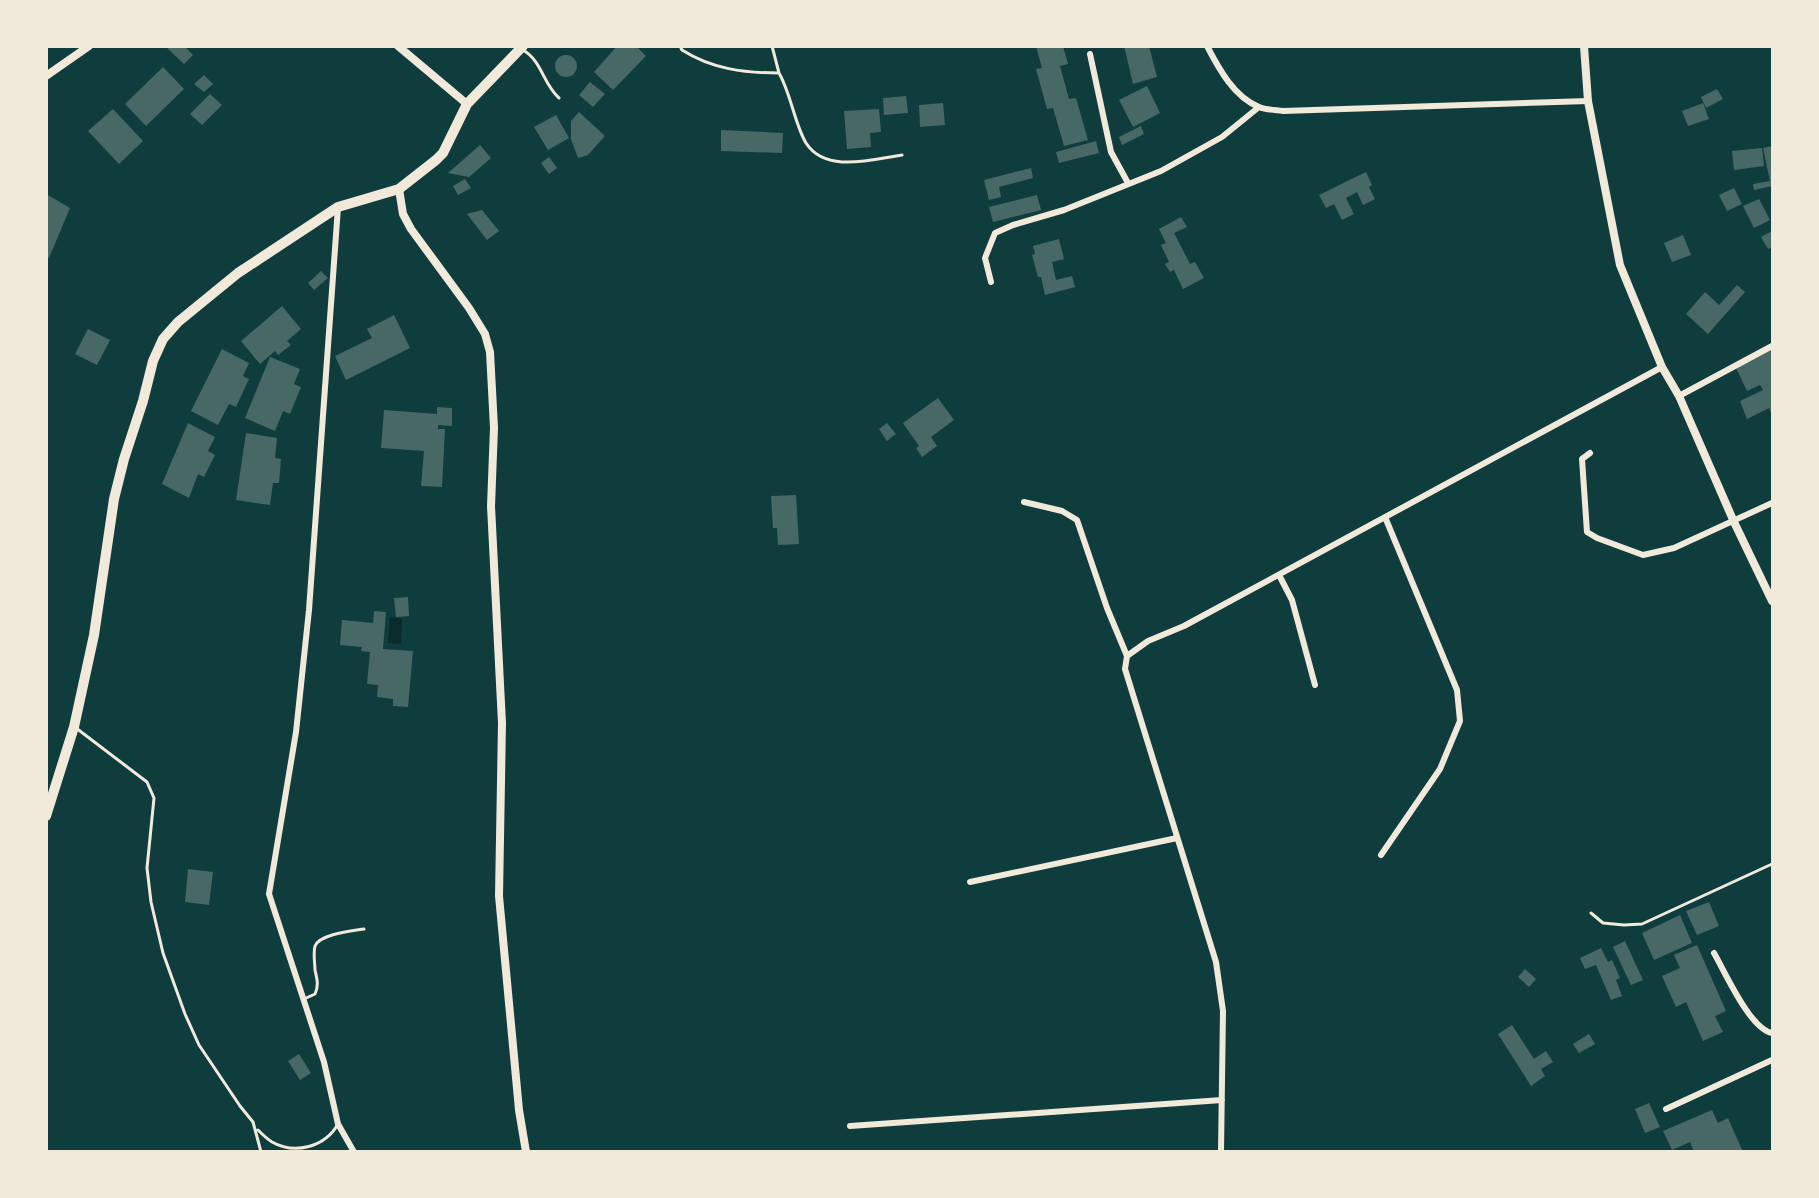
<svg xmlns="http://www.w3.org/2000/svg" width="1819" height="1198" font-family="'Alegreya Sans',sans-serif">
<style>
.water{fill:#0a2a2b}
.building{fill:#486865}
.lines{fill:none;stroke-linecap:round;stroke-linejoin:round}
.service{stroke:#f1e9da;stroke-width:3}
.minor{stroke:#f1e9da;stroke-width:6}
.tertiary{stroke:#f1e9da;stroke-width:8}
.primary{stroke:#f1e9da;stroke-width:10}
</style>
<rect width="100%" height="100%" fill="#0f3d3e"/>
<path class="water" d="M390,617l12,2 -1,25 -13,-1z"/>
<path class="building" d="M165,46h19l9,9 -9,9z
M617,46h19l10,10 -33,34 -19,-18z
M1036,46h27l5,18 -8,2 9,33 7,-1 12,42 -24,6 -11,-38 -6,1 -11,-40 6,-1z
M1124,46h25l8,31 -24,7z
M555 66a11 11 0 1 1 22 0a11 11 0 1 1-22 0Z
M163,67l21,22 -38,37 -21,-22z
M204,75l9,9 -9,8 -10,-8z
M590,82l15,12 -12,13 -14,-12z
M1147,86l13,27 -27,14 -14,-27z
M1717,89l6,10 -17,9 -5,-11z
M210,94l12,11 -20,20 -12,-11z
M906,96l2,17 -24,2 -1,-17z
M943,103l2,22 -25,2 -1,-22z
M1703,103l6,16 -21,7 -6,-15z
M113,109l30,32 -24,23 -31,-33z
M879,109l2,23 -11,1 1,14 -24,2 -3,-38z
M579,112l26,24 -17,19 -10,3 -7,-19v-18z
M556,115l13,23 -21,12 -14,-23z
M1141,126l3,8 -22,11 -3,-8z
M721,130l62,3 -1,20 -61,-2z
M1096,141l3,12 -40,10 -3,-11z
M480,145l11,13 -22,19 -21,-4z
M1772,146v40l-18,4 -1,-6 17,-3 -7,-33z
M1762,148l2,18 -30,4 -2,-19z
M549,157l8,11 -8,6 -8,-11z
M1031,168l2,10 -34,9 2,10 -12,3 -5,-20z
M1366,172l6,13 -3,2 6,12 -12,6 -6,-13 -11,6 8,16 -12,6 -8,-16 -8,4 -7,-13z
M465,179l6,9 -13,7 -5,-9z
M1734,188l8,16 -15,7 -8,-16z
M46,194l24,14 -21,50 -3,-2z
M1037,195l4,15 -48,12 -4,-15z
M1759,199l11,21 -16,8 -11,-22z
M482,210l17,21 -12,9 -20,-26z
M1181,217l6,10 -13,6 16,31 5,-2 9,16 -21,11 -9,-19 -4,2 -5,-8 4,-2 -8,-17 5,-2 -7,-14z
M1772,231v16l-4,2 -7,-12z
M1683,235l8,20 -19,7 -8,-19z
M1059,239l5,20 -12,3 4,18 16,-4 3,11 -30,8 -4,-18h-3l-6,-22 3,-1 -2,-8z
M321,271l7,7 -14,12 -6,-7z
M1737,285l8,7 -37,42 -22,-20 19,-22 14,13z
M282,306l19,23 -14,12 4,4 -13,10 -3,-4 -15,13 -19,-23z
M394,315l16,33 -64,32 -11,-24 37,-18 -5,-9z
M88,329l22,11 -13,25 -22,-11z
M222,349l27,14 -6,13 6,3 -13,28 -7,-3 -11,21 -27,-14z
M1772,349v67l-3,-8 -22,11 -7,-18 23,-11 -3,-5 -13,6 -12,-25z
M270,357l30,12 -6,15 7,3 -11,27 -7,-3 -8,20 -30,-13z
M938,398l16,22 -23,17 6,9 -15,11 -6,-9 3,-2 -16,-23z
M437,407l15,1v18l-14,-1v4h7l-3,58 -21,-1 3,-35 -43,-3 3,-38 53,4z
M188,423l27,14 -7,14 7,4 -11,22 -6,-3 -9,24 -27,-14z
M887,423l9,11 -9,7 -8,-12z
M246,433l31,5 -2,20 6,1 -2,24h-6l-3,22 -34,-5z
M796,495l3,49 -21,1 -1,-17h-4l-2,-32z
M408,597l1,19 -13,1 -2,-19z
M374,611l12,1 -3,37 30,2 -5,56 -15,-1v-7l-16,-2 1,-12 -11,-1 3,-32 -9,-1 1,-4 -22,-2 2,-25 31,3z
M188,869l25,3 -4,33 -24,-3z
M1709,902l10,24 -22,9 -11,-24z
M1680,915l12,28 -38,17 -12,-27z
M1625,941l18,39 -12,5 -18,-38z
M1697,945l29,66 -11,5 8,16 -20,9 -17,-39 -10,5 -14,-31 18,-8 -6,-13z
M1601,948l7,14 4,-2 8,18 -4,2 6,16 -11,4 -15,-35 -11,4 -5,-11z
M1525,969l11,10 -7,8 -11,-10z
M1512,1025l22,34 12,-8 7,11 -12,7 4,7 -14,10 -33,-52z
M1589,1034l6,10 -16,9 -6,-9z
M299,1054l12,19 -11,7 -12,-19z
M1649,1103l11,24 -15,6 -10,-24z
M1712,1110l6,13 10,-5 15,34h-49l-4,-10 -18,8 -9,-19z"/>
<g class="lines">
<path class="service" d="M680,46l2,4c30,19 62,23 97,23 12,21 16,52 27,70 20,31 67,16 96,12
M772,46l7,27
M523,50c19,11 20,34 36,48
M76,728l71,54 7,16 -7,70 4,34 12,51 22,61 14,31 41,61 13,16 8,30
M1591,913l12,10 21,2 18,-1 130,-60
M304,999l11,-5c4,-9 2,-15 0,-24 0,-6 -2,-17 0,-24 5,-12 37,-15 49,-17
M258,1130c4,4 9,9 14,12 23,13 53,5 66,-18"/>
<path class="minor" d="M1207,46c12,23 27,51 52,61 7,3 17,3 24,4l305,-10
M1090,54l21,98 17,31
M338,207l-29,403 -13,122 -27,162 55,168 14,62 16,28
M991,282l-6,-24 10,-25 18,-8 51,-15 97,-39 61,-34 37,-30
M1679,396l93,-50
M1590,453l-8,6 5,73 10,6 46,17 31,-7 98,-45
M1024,502l38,9 15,9 30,88 20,48
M1279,575l13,25 23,85
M1381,855l59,-86 20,-48 -3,-31 -72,-173
M970,882l207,-44
M1714,953c11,19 36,76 58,80
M1666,1109l106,-49
M850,1126l372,-26
M1221,1152l2,-141 -7,-49 -91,-293 2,-13 21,-15 36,-15 478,-259"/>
<path class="tertiary" d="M398,46l69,58
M1584,46l4,55 32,164 42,102 17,29 55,126 38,79
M46,76l43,-30
M399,189l4,25 8,15 58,79 16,26 5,18 4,76 -3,78 11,217 -3,173 20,214 7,42"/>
<path class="primary" d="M46,816l28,-89 20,-92 20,-136 10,-40 19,-58 10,-40 10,-22 15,-17 60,-49 100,-66 61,-18 37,-29 7,-7 24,-49 56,-58"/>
</g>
<rect width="1819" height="1198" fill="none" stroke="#f1e9da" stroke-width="96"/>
</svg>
